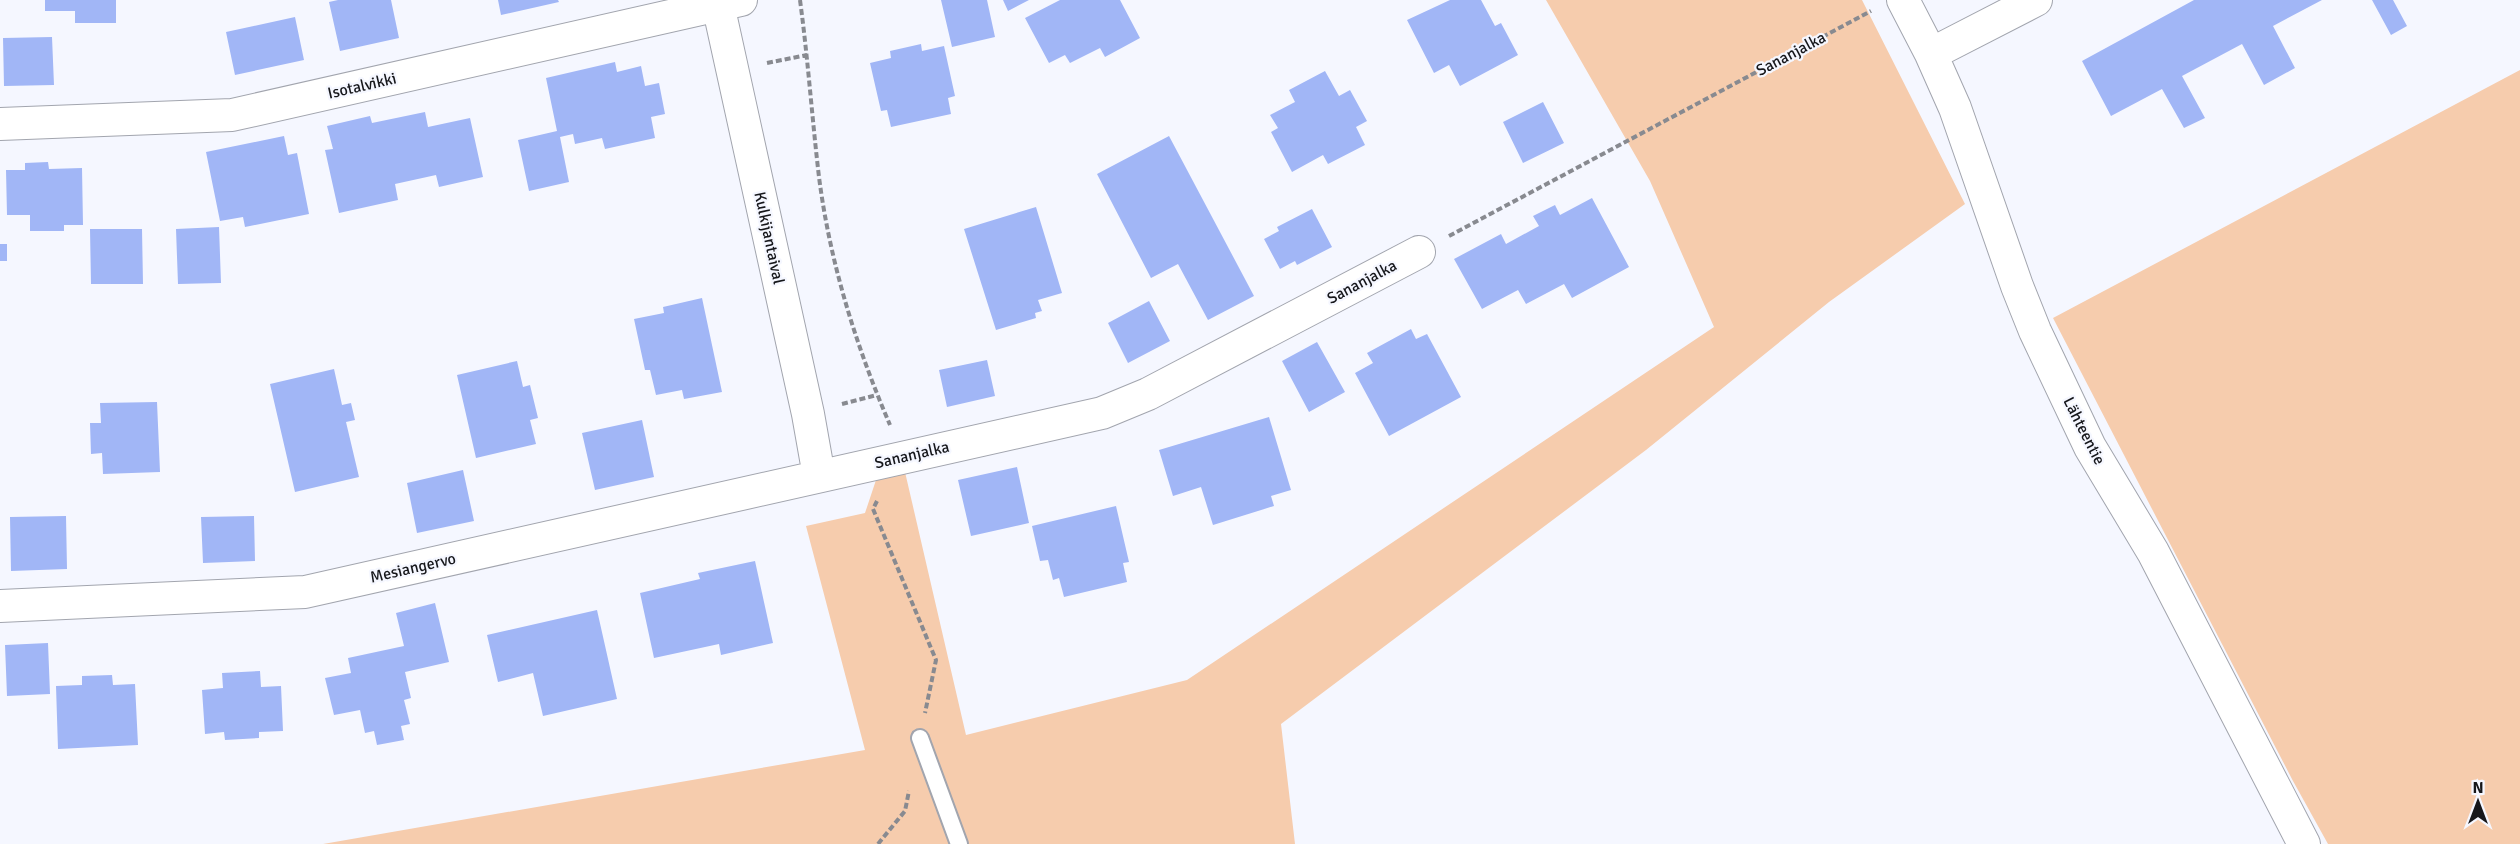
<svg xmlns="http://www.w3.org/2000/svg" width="2520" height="844" font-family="Signika,sans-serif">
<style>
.green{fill:#f6ccad}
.building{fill:#a1b6f6}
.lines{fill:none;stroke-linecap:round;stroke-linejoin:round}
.lane-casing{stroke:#a2a5ae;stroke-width:20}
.street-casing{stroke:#a2a5ae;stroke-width:34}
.path{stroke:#888a90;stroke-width:4;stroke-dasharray:6 3;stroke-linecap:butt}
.lane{stroke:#fff;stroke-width:16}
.street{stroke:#fff;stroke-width:32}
.labels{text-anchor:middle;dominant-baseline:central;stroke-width:4.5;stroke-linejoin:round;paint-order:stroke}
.street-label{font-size:16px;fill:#16171b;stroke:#f5f7ff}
</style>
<rect width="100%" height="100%" fill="#f5f7ff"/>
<path class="green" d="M1546,0h316l103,204 -136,98 -183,148 -365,274 14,120h-972l542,-94 -59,-224 59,-13 11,-33 29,-8 61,263 221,-55 527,-353 -64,-146z
M2520,70v774h-192l-35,-63 -240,-463z"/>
<path class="building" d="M45,0h71v23h-41v-12h-30z
M338,0h53l8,38 -59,13 -11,-49z
M498,0h60l1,2 -58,13z
M941,0h46l8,37 -43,10z
M1003,0h26l-21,11z
M1060,0h60l20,38 -35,19 -5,-9 -30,15 -5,-8 -16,8 -24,-45z
M1450,0h31l14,26 6,-3 17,32 -58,31 -11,-21 -15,8 -27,-53z
M2194,0h128l-49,26 22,42 -31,17 -22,-41 -60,32 23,42 -21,10 -22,-39 -51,27 -29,-55z
M2372,0h21l14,26 -16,9z
M295,17l9,43 -69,15 -9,-43z
M52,37l2,48 -50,1 -1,-48z
M921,44l1,7 22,-5 11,50 -7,2 3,16 -60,13 -4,-17 -6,1 -11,-48 21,-5 -1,-7z
M615,62l2,10 24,-6 4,20 14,-3 6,31 -14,3 4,21 -50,11 -3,-11 -27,6 -2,-10 -13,3 9,45 -40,9 -11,-51 39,-9 -11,-53z
M1325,71l14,25 11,-6 17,31 -11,6 9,18 -37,19 -5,-9 -31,17 -21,-40 7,-4 -8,-13 25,-13 -6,-12z
M1543,102l21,41 -41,20 -20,-41z
M425,112l3,15 42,-9 13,59 -44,10 -3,-12 -41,9 3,16 -59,13 -14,-63 8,-1 -6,-23 43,-10 2,7z
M284,136l4,19 9,-2 12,61 -64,13 -2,-10 -23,4 -14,-69z
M1169,136l85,160 -46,24 -30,-56 -27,14 -54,-104z
M48,162l1,7 33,-1 1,57h-19v6h-34v-16h-23l-1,-45h19v-7z
M1592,198l37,69 -57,31 -8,-14 -38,20 -8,-14 -36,19 -28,-50 47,-25 5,10 33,-18 -6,-10 22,-11 5,10z
M1036,207l26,86 -24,7 4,11 -7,2 1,5 -40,12 -32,-101z
M1312,209l20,38 -35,18 -2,-4 -15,8 -16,-30 15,-8 -2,-4z
M219,227l2,56 -43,1 -2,-55z
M90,229h52l1,55h-52z
M0,244h7v17h-7z
M702,298l20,94 -38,7 -2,-9 -26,5 -6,-25h-5l-11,-51 30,-6 -1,-6z
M1149,301l21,40 -42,22 -20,-40z
M1411,329l5,10 11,-5 34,63 -72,39 -34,-63 18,-10 -6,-10z
M1317,342l28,50 -36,20 -27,-51z
M987,360l8,36 -48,11 -8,-37z
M517,361l6,26 7,-2 8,33 -8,2 6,24 -60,14 -19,-83z
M334,369l8,36 9,-2 4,17 -9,2 13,55 -64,15 -25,-108z
M157,402l3,70 -57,2 -1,-21 -11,1 -1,-31h11l-1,-20z
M1269,417l22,73 -20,6 3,10 -61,19 -12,-38 -28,9 -14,-46z
M642,420l12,57 -59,13 -13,-57z
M1017,467l12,56 -58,13 -13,-56z
M463,470l11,51 -57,12 -10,-50z
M1116,506l13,56 -6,1 4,19 -63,15 -5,-19 -6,2 -5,-20 -8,1 -8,-35z
M66,516l1,53 -56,2 -1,-54z
M254,516l1,45 -52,2 -2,-46z
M755,561l18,82 -52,12 -2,-11 -65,14 -14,-65 60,-14 -2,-6z
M435,603l14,59 -44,10 6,26 -7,2 6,24 -9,2 3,14 -27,5 -3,-14 -9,2 -5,-23 -26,5 -9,-37 26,-5 -3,-15 56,-12 -8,-33z
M597,610l20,89 -74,17 -10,-43 -35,9 -11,-47z
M48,643l2,51 -43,2 -2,-51z
M260,671l1,16 20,-1 2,45 -24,1v6l-34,2 -1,-8 -19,2 -3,-44 21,-2 -1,-15z
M112,675l1,10 22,-1 3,61 -80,4 -2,-63 26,-1v-9z"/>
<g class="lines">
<g class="lane-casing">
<path id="lane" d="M920,738l39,106"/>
</g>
<g class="street-casing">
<path id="street" d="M717,0l91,414 11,62
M1903,0l28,54 24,54 62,178 18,45 55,116 63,105 151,292
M1931,54l105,-54
M0,124l232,-9 509,-115
M0,606l305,-14 797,-179 46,-19 271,-142"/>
</g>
<path class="path" d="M800,0c8,59 12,118 19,177 11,86 37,169 71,248
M767,63l40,-8
M1449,236l422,-225
M842,404l35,-9
M877,501l-4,8 63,151 -11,53
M878,844l27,-33 4,-20"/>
<use href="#lane" class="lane"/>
<use href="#street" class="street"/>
</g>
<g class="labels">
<g class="street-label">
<text transform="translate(1791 54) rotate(-28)">Sananjalka</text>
<text transform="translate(362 86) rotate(-13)">Isotalvikki</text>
<text transform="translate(769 238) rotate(78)">Kulkijantaival</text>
<text transform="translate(1362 282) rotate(-28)">Sananjalka</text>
<text transform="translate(2084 431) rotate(63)">Lähteentie</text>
<text transform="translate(912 455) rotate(-13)">Sananjalka</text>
<text transform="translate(413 568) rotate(-13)">Mesiangervo</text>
</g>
</g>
<g transform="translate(2478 802)" stroke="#f5f7ff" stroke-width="4.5" paint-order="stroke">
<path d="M0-4.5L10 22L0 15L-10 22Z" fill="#16171b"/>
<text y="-9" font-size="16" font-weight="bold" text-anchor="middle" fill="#16171b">N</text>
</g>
</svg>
